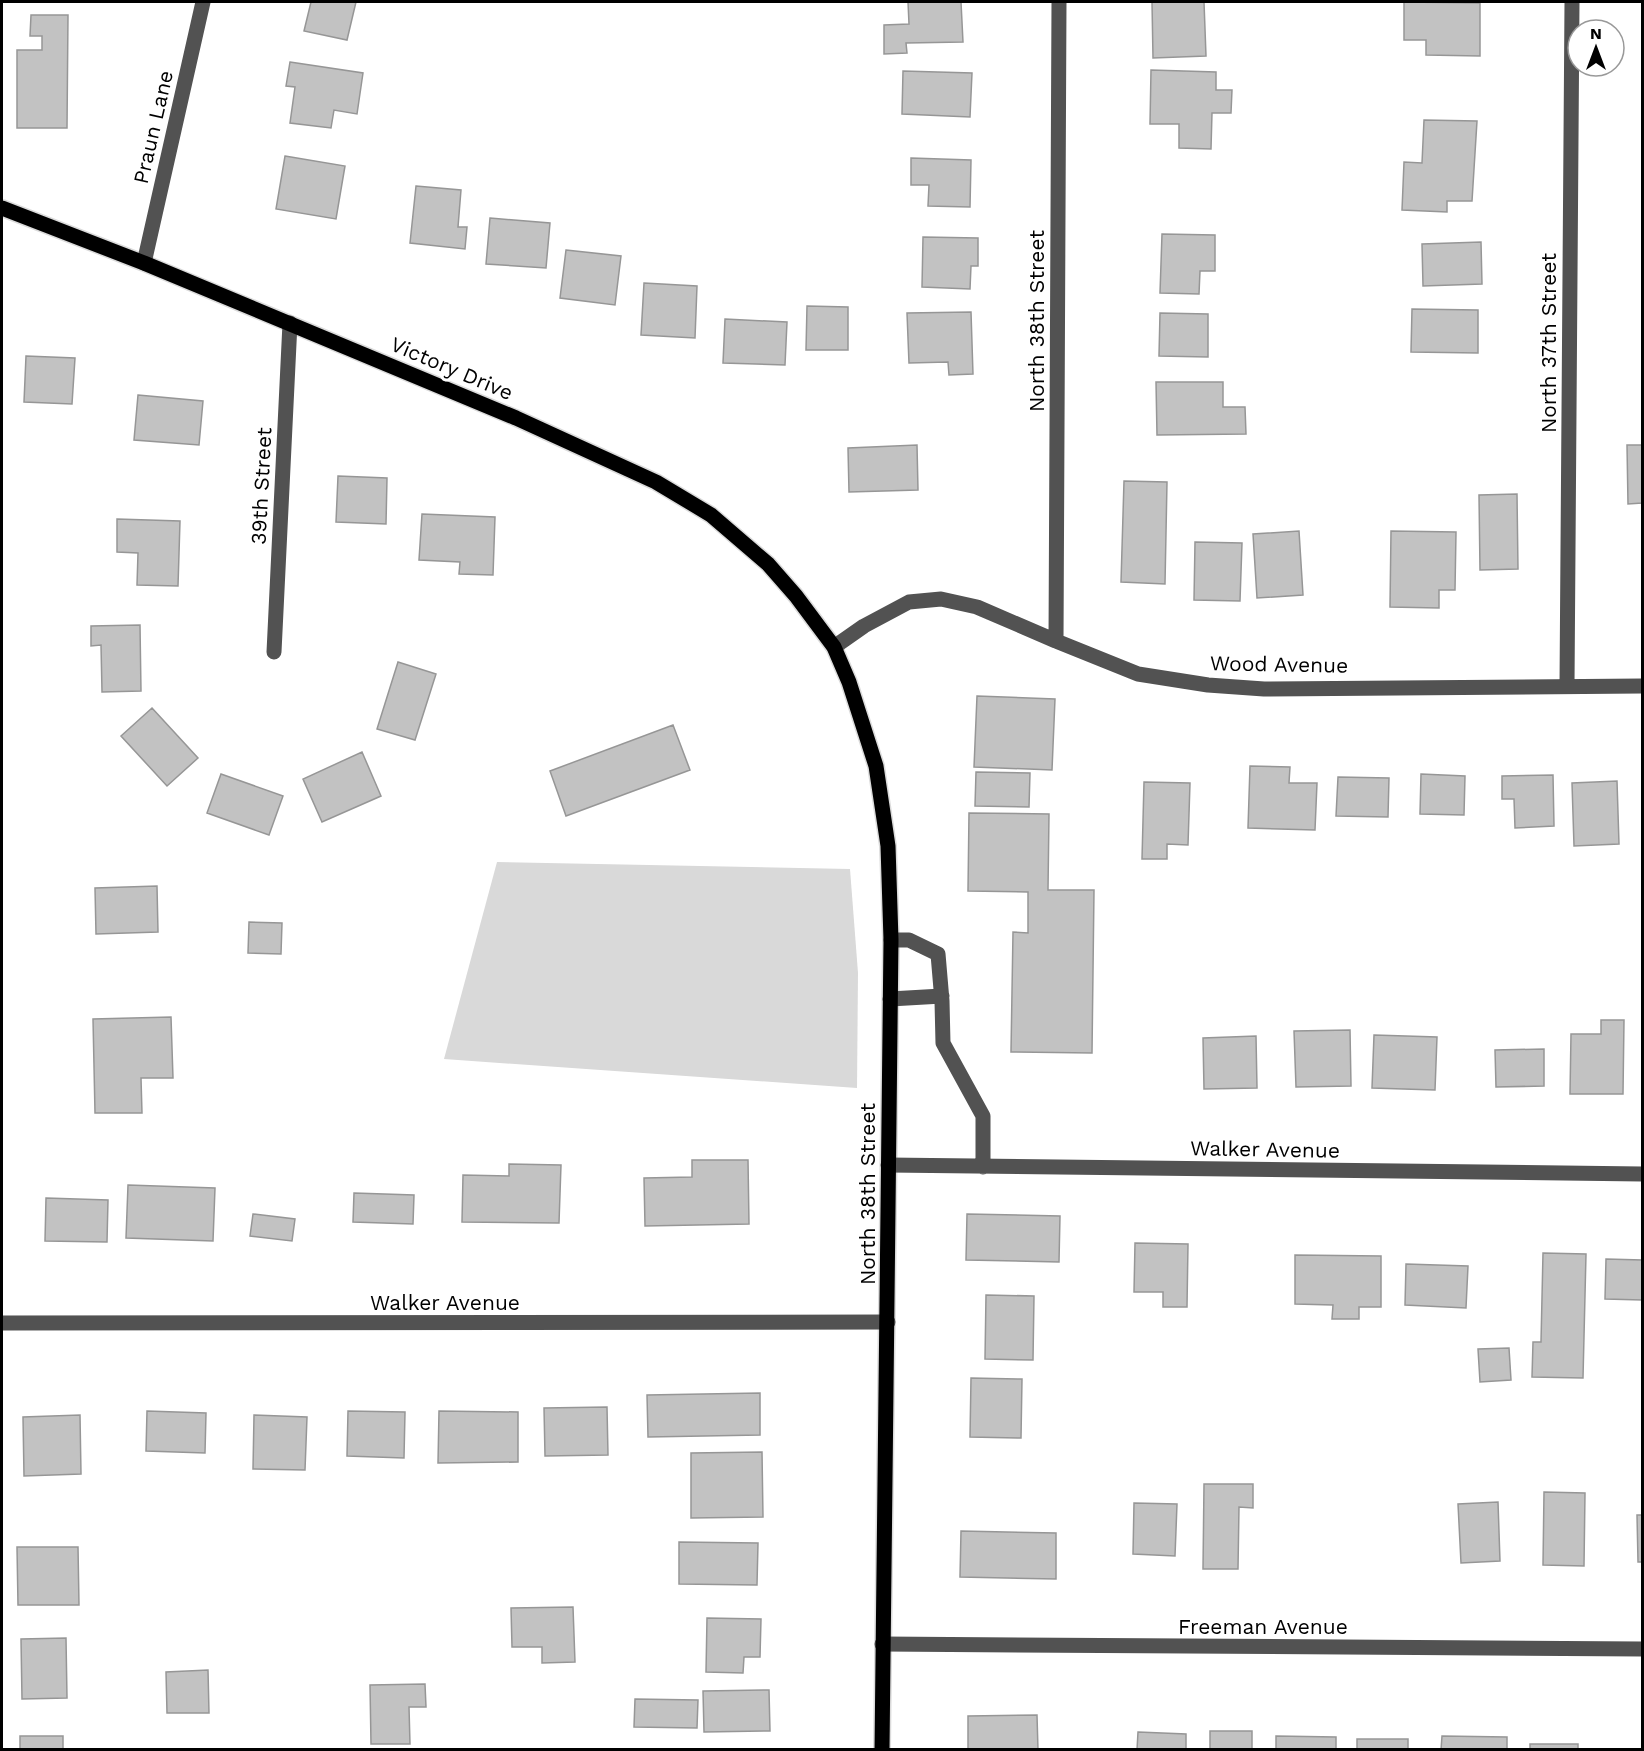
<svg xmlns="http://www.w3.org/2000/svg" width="1644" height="1751" font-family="'Work Sans',sans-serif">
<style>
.green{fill:#d9d9d9}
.building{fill:#c2c2c2;stroke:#969696;stroke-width:1.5}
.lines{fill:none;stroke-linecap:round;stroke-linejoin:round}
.major-casing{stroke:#dbdbdb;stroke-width:18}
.minor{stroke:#525252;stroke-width:15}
.major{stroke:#000;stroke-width:15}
.labels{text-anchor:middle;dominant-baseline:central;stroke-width:6;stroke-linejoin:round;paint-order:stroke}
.street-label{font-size:21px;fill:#000;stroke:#fff}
</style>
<rect width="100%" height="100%" fill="#fff"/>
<path class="green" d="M497,862l353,7 8,104 -1,115 -413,-29z"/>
<path class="building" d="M311,2h45l-9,38 -43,-9z
M908,2h53l2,40 -57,1 1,10 -23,1v-29l25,-1z
M1152,2h52l2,54 -53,2z
M1404,2l76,1v53l-54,-1v-15h-22z
M31,15h37l-1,113h-50v-78h25v-14h-12z
M290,62l73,11 -6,41 -23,-4 -3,18 -41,-5 5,-36 -9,-1z
M1151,70l65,2v18h16l-1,23h-19l-1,36 -32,-1v-24h-29z
M903,71l69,2 -2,44 -68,-3z
M1424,120l53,1 -5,80h-25v11l-45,-2 2,-48 18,1z
M285,156l60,10 -9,53 -60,-10z
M911,158l60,2 -1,47 -42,-1 1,-21h-18z
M416,186l45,4 -3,37h9l-2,22 -55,-6z
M490,218l60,5 -4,45 -60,-4z
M1162,234l53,1v36h-15l-1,23 -39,-1z
M923,237l55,1v28h-7l-1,23 -48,-2z
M1481,242l1,42 -59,2 -1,-42z
M566,250l55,6 -6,49 -55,-7z
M644,283l53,3 -2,52 -54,-3z
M807,306l41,1v43h-42z
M1412,309l66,1v43l-67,-1z
M971,312l2,62 -24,1 -1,-13 -39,1 -2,-50z
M1160,313l48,1v43l-49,-1z
M725,319l62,3 -2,43 -62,-2z
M26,356l49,2 -3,46 -48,-2z
M1156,382h67v25h22l1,27 -89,1z
M138,395l65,6 -4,44 -65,-5z
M917,445l1,45 -69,2 -1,-44z
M1627,445h15v58l-14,1z
M338,476l49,2 -1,46 -50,-2z
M1124,481l43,1 -2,102 -44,-2z
M1517,494l1,75 -38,1 -1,-75z
M422,514l73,3 -2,58 -34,-1 1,-12 -41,-2z
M117,519l63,2 -2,65 -41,-1 1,-32 -21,-1z
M1299,531l4,64 -46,3 -4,-64z
M1391,531l65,1 -1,58h-16v18l-49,-1z
M1195,542l47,1 -2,58 -46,-1z
M140,625l1,66 -39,1 -1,-47 -10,1v-20z
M398,662l38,12 -21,66 -38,-11z
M977,696l78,3 -3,71 -78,-3z
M152,708l46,50 -31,28 -46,-50z
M673,725l17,45 -124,46 -16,-45z
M362,752l19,44 -59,26 -19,-43z
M1250,766l40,1 -1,16h28l-2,47 -67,-2z
M976,772l54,1 -1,34 -54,-1z
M221,774l62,22 -14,39 -62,-22z
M1421,774l44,2 -1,39 -44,-1z
M1553,775l1,51 -39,2 -1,-29h-12v-23z
M1338,777l51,1 -1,39 -52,-1z
M1617,781l2,63 -45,2 -2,-63z
M1144,782l46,1 -2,62 -21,-1v15h-25z
M969,813l80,1 -1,76h46l-2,163 -81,-1 2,-120 15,1v-41l-60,-1z
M157,886l1,46 -62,2 -1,-46z
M249,922l33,1 -1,31 -33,-1z
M171,1017l2,61h-32l1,35h-47l-2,-94z
M1601,1020h23l-1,74h-53l1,-60h30z
M1350,1030l1,56 -55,1 -2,-56z
M1374,1035l63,2 -2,53 -63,-2z
M1256,1036l1,52 -53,1 -1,-51z
M1544,1049v37l-48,1 -1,-37z
M692,1160h56l1,64 -104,2 -1,-48 48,-1z
M509,1164l52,1 -2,58 -97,-1 1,-47 46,1z
M128,1185l87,3 -2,53 -87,-3z
M354,1193l60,2 -1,29 -60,-2z
M46,1198l62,2 -1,42 -62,-1z
M253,1214l42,5 -3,22 -42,-5z
M967,1214l93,2 -1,46 -93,-2z
M1135,1243l53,1 -1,63h-24v-15h-29z
M1543,1253l43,1 -3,124 -51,-1 1,-35h8z
M1295,1255l86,1v51h-22v12h-27l1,-14 -38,-1z
M1606,1259l36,1v40l-37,-1z
M1406,1264l62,2 -2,42 -61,-3z
M986,1295l48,1 -1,64 -48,-1z
M1509,1348l2,32 -31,2 -2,-33z
M971,1378l51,1 -1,59 -51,-1z
M760,1393v42l-112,2 -1,-42z
M607,1407l1,48 -63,1 -1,-48z
M147,1411l59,2 -1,40 -59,-2z
M348,1411l57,1 -1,46 -57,-2z
M439,1411l79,1v50l-80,1z
M80,1415l1,59 -57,2 -1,-59z
M254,1415l53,2 -2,53 -52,-1z
M762,1452l1,65 -72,1v-65z
M1204,1484h49v24l-14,-1 -1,62h-35z
M1544,1492l41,1 -1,73 -41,-1z
M1498,1502l2,59 -39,2 -3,-59z
M1134,1503l43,1 -2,52 -42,-2z
M1637,1515h5v47h-4z
M961,1531l95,2v46l-96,-2z
M679,1542l79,1 -1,42 -78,-1z
M17,1547h61l1,58h-61z
M573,1607l2,55 -33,1v-16h-30l-1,-39z
M707,1618l54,1 -1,38h-16l-1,16 -37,-1z
M66,1638l1,60 -45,1 -1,-60z
M208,1670l1,43h-42l-1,-41z
M425,1684l1,23h-17l1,37h-39l-1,-59z
M769,1690l1,41 -66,1 -1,-41z
M635,1699l63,1 -1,28 -63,-1z
M1037,1715l1,35h-70v-34z
M1210,1731h42v19h-42z
M1138,1732l48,2v16h-49z
M20,1736h43v14h-43z
M1276,1736l60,1v13h-60z
M1442,1736l65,1v13h-66z
M1357,1739h51v11h-51z
M1530,1744h48v6h-48z"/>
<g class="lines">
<g class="major-casing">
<path id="major" d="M2,208l142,55 372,155 140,64 55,33 57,49 28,32 38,51 15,35 27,84 12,80 3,94 -9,810"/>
</g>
<path class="minor" d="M144,263l59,-261
M1056,641l3,-639
M834,647l30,-21 45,-24 32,-3 36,8 79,34 82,33 70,11 56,4 378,-3
M274,652l16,-329
M1567,685l5,-683
M891,940h18l29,14 4,47 1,42 40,73v51
M890,999l52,-3
M888,1165l754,9
M2,1323l886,-1
M882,1644l760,5"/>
<use href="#major" class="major"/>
</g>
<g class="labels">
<g class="street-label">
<text transform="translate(153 127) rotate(-77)">Praun Lane</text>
<text transform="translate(1036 321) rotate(-90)">North 38th Street</text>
<text transform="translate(1548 343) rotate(-90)">North 37th Street</text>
<text transform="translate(452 368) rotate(23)">Victory Drive</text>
<text transform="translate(261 486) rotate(-87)">39th Street</text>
<text transform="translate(1279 664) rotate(1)">Wood Avenue</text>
<text transform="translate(1265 1149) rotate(1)">Walker Avenue</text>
<text transform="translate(867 1194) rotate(-90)">North 38th Street</text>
<text x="445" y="1302">Walker Avenue</text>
<text x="1263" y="1626">Freeman Avenue</text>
</g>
</g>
<rect width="1644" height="1751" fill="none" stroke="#000000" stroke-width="6"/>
<g transform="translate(1596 48)"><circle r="28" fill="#ffffff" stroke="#999999" stroke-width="1.5"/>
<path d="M0-4.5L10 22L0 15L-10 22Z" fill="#000000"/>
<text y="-9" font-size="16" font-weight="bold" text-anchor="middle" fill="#000000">N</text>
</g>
</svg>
